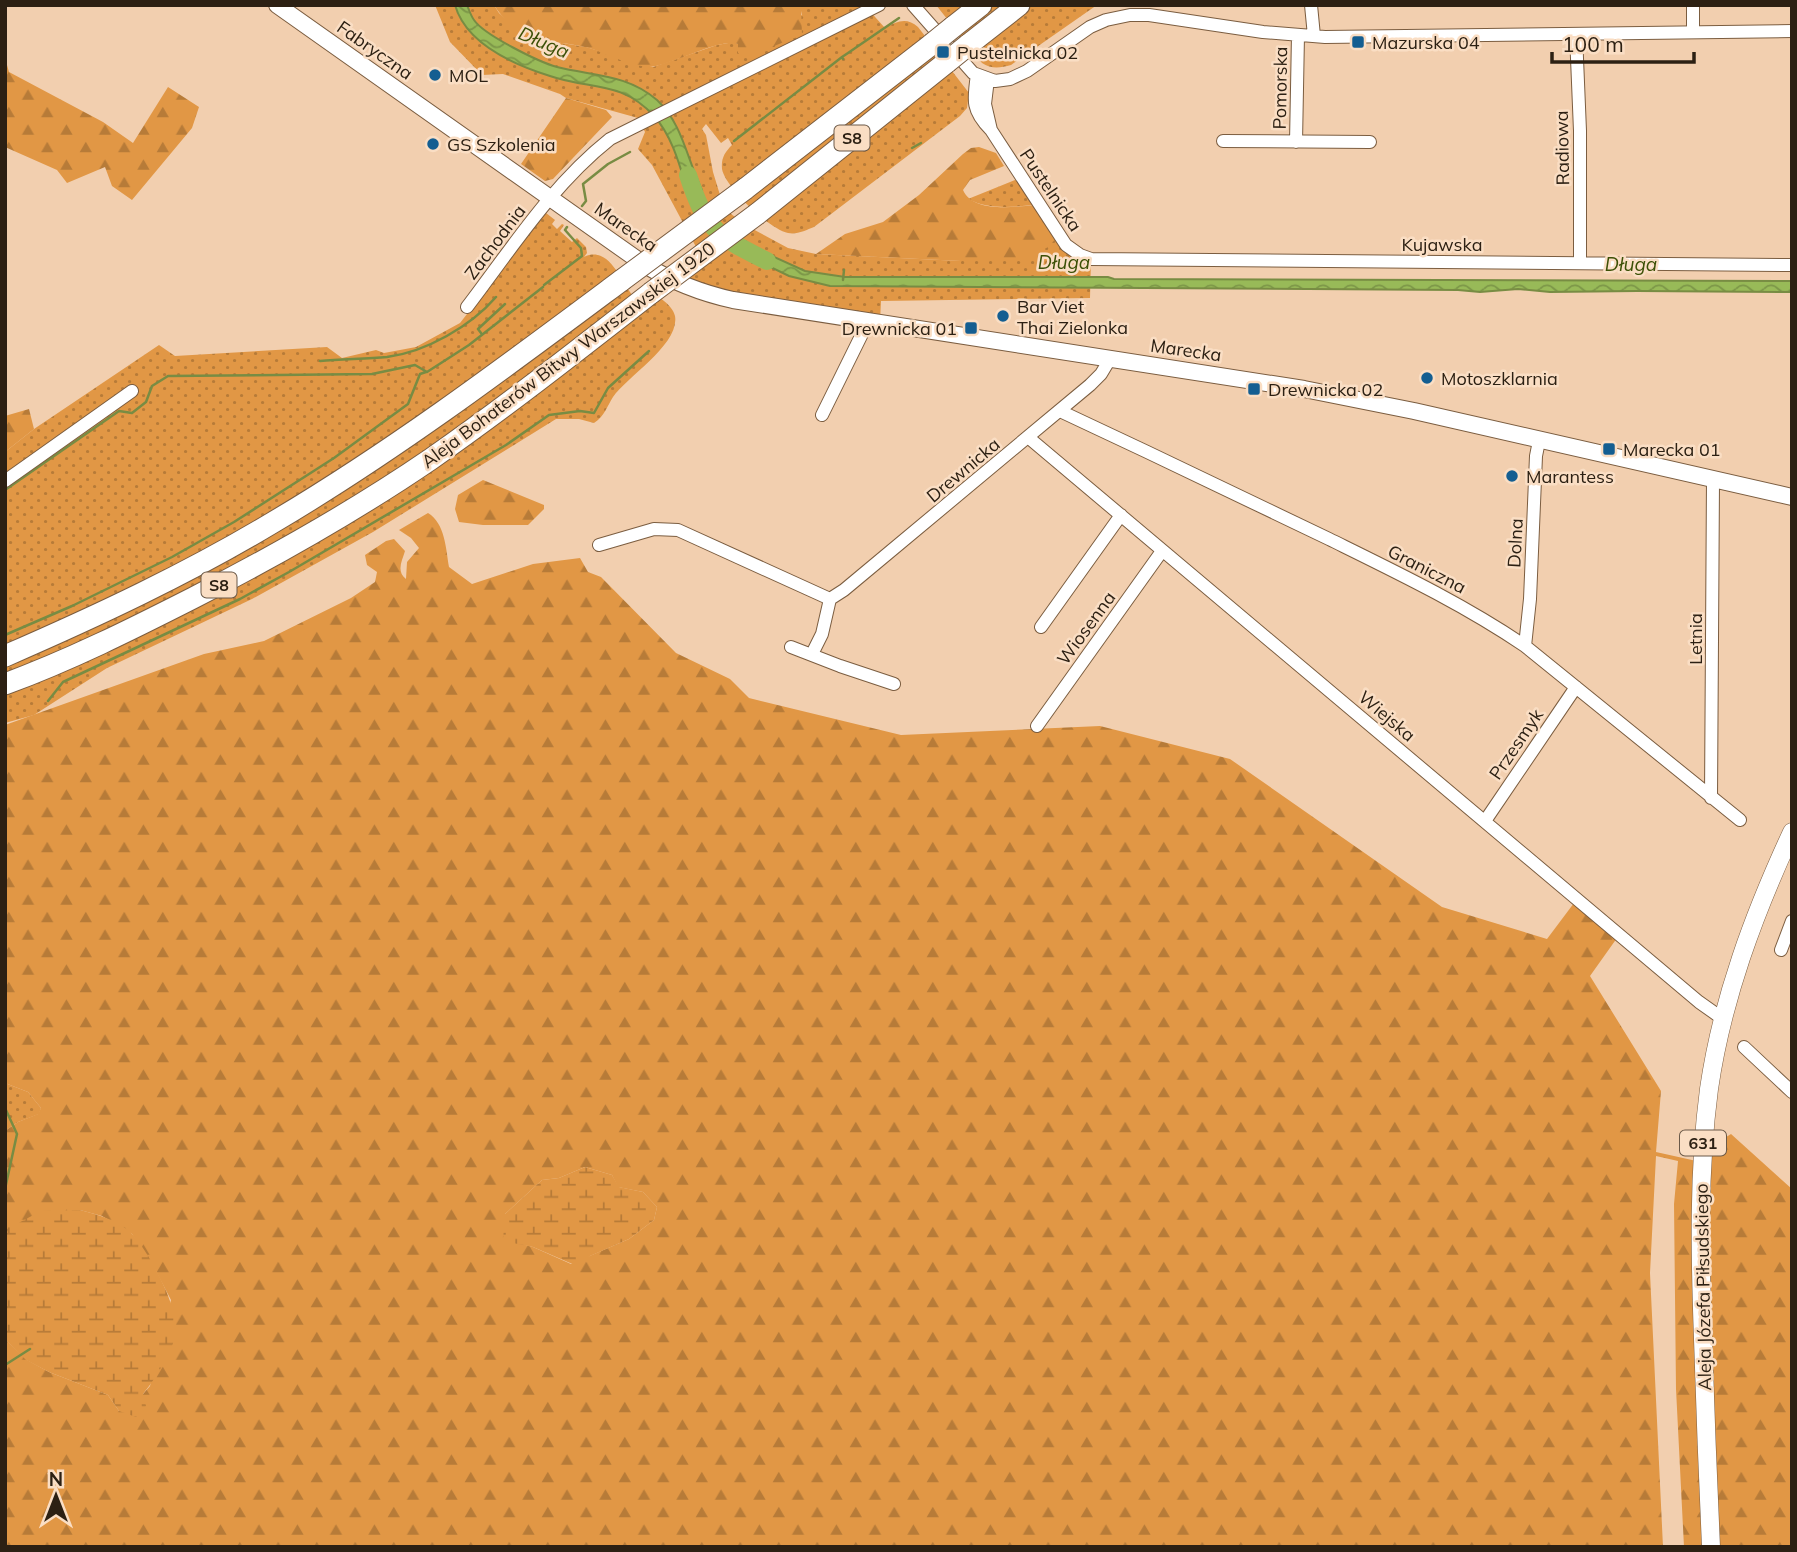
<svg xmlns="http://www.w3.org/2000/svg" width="1797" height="1552" font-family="Mulish,sans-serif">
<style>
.grass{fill:url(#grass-dots)}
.forest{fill:url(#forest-firs);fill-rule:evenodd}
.wetland{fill:url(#wetland-marsh)}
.water{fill:url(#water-waves);stroke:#788c43;stroke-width:2}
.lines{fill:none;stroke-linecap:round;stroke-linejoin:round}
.stream{stroke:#788c43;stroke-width:2.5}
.river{stroke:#98ba58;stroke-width:18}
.street-casing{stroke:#7b5d40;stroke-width:14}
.secondary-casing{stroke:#7b5d40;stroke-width:18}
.primary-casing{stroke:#7b5d40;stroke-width:19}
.highway-casing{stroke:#7b5d40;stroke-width:23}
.street{stroke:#fff;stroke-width:12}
.secondary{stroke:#fff;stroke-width:16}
.primary{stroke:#fff;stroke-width:18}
.highway{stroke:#fff;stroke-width:21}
.highway-bridge-casing{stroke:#7b5d40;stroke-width:23;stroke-linecap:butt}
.highway-bridge{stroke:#fff;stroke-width:21}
.poi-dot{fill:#145e91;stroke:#fadec4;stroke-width:2.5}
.labels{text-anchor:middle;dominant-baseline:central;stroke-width:5;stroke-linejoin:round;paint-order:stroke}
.shield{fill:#fadec4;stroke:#6a5948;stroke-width:2}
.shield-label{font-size:16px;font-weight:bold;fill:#2c2013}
.poi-label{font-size:18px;fill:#2c2013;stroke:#fadec4;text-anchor:start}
.street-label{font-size:18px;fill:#2c2013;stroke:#fadec4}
.water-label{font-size:19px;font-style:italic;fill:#3c5006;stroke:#fadec4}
</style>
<defs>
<pattern id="grass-dots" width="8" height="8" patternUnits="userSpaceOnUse" patternTransform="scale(1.75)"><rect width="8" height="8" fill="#e19745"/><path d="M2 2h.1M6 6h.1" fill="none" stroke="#b77b38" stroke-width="1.8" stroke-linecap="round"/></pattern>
<pattern id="forest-firs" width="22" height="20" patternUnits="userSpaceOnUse" patternTransform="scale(1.75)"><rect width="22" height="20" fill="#e19745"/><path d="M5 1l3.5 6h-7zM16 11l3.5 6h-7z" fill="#b77b38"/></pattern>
<pattern id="wetland-marsh" width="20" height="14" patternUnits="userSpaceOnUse" patternTransform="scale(1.75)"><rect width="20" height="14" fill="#e19745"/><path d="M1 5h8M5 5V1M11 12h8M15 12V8" fill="none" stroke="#b77b38"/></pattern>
<pattern id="water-waves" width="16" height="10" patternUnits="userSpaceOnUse" patternTransform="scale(1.75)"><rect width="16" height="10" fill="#98ba58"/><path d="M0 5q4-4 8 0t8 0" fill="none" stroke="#7c9748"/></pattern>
</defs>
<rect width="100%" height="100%" fill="#f2cfaf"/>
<path class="grass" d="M435,5h59l5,8 22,19 23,8 42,7 67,20 64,-22 17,-3 4,2 64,-29 -2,-8 6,-2h64l-3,3 18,20c12,-7 22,-11 33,-1l51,66 -2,15 -7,8 -146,111c-8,3 -17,8 -26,6 -19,-4 -63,-46 -66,-64 -1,-11 3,-17 10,-24l-4,-7 -7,5 -15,-19 -4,5 4,6 7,37 7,23 11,19 18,13 39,21 28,6 145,7 98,-26 32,24 -1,39 -209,3 -1,21 -195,-36 17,-28 -50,-93 -14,-16 7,-17 -7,-14 -72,-20 -6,-4 -57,-20 -21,1 -32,-33z
M936,5h161l-86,60c-11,3 -20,4 -29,-2z
M1015,180l10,4 9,21c-21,2 -46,5 -66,-6z
M546,213l9,7 -3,4 5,5 5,-5 2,1 -4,6 12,11 5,-4 9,9 1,6 -3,4c25,-12 36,23 49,39l11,-8c11,7 28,15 31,28 5,28 -47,60 -62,81 -6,9 -8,19 -19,26l-15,-4h-23l-183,113 -121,67 -145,69 -73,47 -29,8v-271l29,-23 125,-84 16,11 152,-9 15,11 34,-8 8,3 32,-6 44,-24z
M5,1083l23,9 13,16 -2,6 -21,8 -13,9z"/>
<path class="forest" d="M494,5h312l-5,2 1,28 -58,23 -6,-5v-9c-16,-6 -62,18 -82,22 -21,4 -47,-12 -67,-18 -22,-6 -48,-5 -68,-16 -10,-6 -21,-17 -27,-27z
M5,58l4,14 94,50 30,21 35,-56 31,20 -7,21 -60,72 -20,-14 -7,-19 -38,16 -10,-13 -52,-23z
M566,98l40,12 6,7 -59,62 -8,2 -24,-17z
M979,147l17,6 8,13 -34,14 -7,10c10,23 51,17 72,15l24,30 -11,12 -14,8 -18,6h-55l-145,-7 29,-20 38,-12 36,-27 44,-41 8,-6z
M29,409l5,20 -29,23v-36z
M483,480l61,25v4l-16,16h-45l-24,-3 -4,-13 3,-14z
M428,513c17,10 18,36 21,54l23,17 61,-20 47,-6 8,14 13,5 75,76 54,26 19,19 152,37 199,-9 130,33 212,148 105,32 27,-36 43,35 -27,38 71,115 -5,61 45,10 14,-18 16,-10 61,55v358h-108l-8,-158 -2,-185 4,-43 -22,-5 -6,117 13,274h-1658v-208l22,21 22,12 59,23 11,16 24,-17 7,-8 21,-86 -15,-29 -24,-37 -30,-18 -22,-6 -75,26v-105l13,-9 20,-8 3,-6 -13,-16 -23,-9v-358l199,-71 60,-13 87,-43 24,-16 2,-10 -10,-7 -2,-10 21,-14 8,-2 11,12c-3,10 -9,20 1,28l1,-17 12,-14 -8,-10 -12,-8zM585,1167l27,8 6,12 25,5 14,15 -3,13 -25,19 -58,25 -38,-17 -19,-5 -9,-28 37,-34 17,-2z"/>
<path class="wetland" d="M585,1167l27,8 7,12 24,5 14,15 -3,13 -25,19 -39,17 -13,10 -44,-19 -30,-6 2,-27 37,-34 17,-2z
M80,1210c17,4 40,11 53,25 17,19 45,71 43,97 -2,17 -22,49 -33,62l3,12 -10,11 -17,-6 -11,-16 -59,-23 -23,-12 -21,-21v-103l4,-8 32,-17z"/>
<path class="water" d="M455,5h12c2,5 4,11 7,15 10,15 65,42 83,47 36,9 70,7 100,33 26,24 30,60 45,90l-12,9c-9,-28 -16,-61 -36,-83 -33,-36 -64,-26 -104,-40 -35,-11 -84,-32 -95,-71z
M750,246l55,25 40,6h263l6,2 678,2v11l-155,-1 -87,1 -32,-3 -38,3 -22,-2 -628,-4 -41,-10 -47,-23z"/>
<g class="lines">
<path class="stream" d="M843,59l-1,-2 6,-4 51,-35
M734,141l108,-84
M912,148l9,-5
M582,206l4,-5 -3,-17 25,-20 22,-12
M843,280l1,-10
M544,285l38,-29 -1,-8 -16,-18 2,-3
M481,333l-3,-4 27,-25
M320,361c22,-2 45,-2 67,-4 39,-5 84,-31 109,-60
M5,490l114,-79 13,2 14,-11 6,-16 16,-10 204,-2 43,-9 12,7 42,-27 74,-58
M5,635l67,-29 100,-49 62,-35 100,-64 74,-54 12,-30 6,-2
M48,701l15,-19 177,-83 49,-27 217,-127 43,-30 31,-4 14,2 14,-25 41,-37
M5,1108l12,26 -12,55
M5,1365l25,-16"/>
<path class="river" d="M688,175c18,55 29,61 79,86"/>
<g class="street-casing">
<path id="street" d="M913,5l60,68 22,8 15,-2 17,-8 63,-44 16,-7 24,-5h19l114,17 62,5 467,-6
M1311,5l3,31
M1693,5v27
M1576,34l4,97v132
M977,75c-4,26 -5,36 14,55l75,115 14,10 11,4 701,6
M988,79l-3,25 6,26
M1223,141l147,1
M1296,142l2,-107
M467,307c45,-59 85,-122 143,-168l269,-134
M1060,411c90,42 180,85 269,128 67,33 134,65 196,107l215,174
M822,415l41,-83 2,-12
M1029,438l670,564 24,17
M5,481l127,-90
M599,545l55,-16 24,1 152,69
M1041,627l80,-112
M1525,646l5,-47 6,-143 3,-15
M791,647l49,19 54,18
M812,654l10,-20 8,-35 14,-9 246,-205 11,-11 9,-15
M1037,726l125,-175
M1711,798l2,-318
M1485,821l91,-134
M1781,950l11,-29
M1744,1047l48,45"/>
</g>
<g class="secondary-casing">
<path id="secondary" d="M277,5l368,260c28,17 56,28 88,35l571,89 110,22 378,86"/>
</g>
<g class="primary-casing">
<path id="primary" d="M1711,1547c-3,-69 -6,-139 -8,-208 -3,-83 -5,-166 6,-250 13,-90 45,-175 83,-257"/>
</g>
<g class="highway-casing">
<path id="highway" d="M953,27l28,-22
M968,45l51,-40
M745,189l187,-145
M757,214l190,-152
M5,656c92,-40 182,-82 267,-133 122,-72 236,-158 350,-243
M5,684c65,-24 127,-55 188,-86 82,-42 162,-87 238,-139 76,-53 148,-110 220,-166"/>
</g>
<use href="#street" class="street"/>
<use href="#secondary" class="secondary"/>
<use href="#primary" class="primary"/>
<use href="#highway" class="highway"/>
<g class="highway-bridge-casing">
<path id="highway-bridge" d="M932,44l21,-17
M947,62l21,-17
M622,280l123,-91
M651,293l106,-79"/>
</g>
<use href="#highway-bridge" class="highway-bridge"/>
</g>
<g class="poi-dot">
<rect x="1351" y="35" width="14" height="14" rx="3.5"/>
<rect x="936" y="45" width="14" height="14" rx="3.5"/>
<circle cx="435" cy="75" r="7"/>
<circle cx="433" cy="144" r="7"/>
<circle cx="1003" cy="316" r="7"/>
<rect x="964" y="321" width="14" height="14" rx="3.5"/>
<circle cx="1427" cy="378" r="7"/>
<rect x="1247" y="382" width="14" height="14" rx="3.5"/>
<rect x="1602" y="442" width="14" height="14" rx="3.5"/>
<circle cx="1512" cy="476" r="7"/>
</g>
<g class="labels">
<g class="shield">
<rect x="834.5" y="125.5" width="35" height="25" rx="5"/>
<rect x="201.5" y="572.5" width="35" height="25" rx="5"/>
<rect x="1680" y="1130.5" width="46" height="25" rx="5"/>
</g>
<g class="shield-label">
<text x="852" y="138">S8</text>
<text x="219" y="585">S8</text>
<text x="1703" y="1143">631</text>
</g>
<g class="poi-label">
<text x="1372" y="42">Mazurska 04</text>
<text x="957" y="52">Pustelnicka 02</text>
<text x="449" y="75">MOL</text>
<text x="447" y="144">GS Szkolenia</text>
<text x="1017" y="306">Bar Viet<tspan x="1017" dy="21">Thai Zielonka</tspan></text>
<text x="957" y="328" text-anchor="end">Drewnicka 01</text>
<text x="1441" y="378">Motoszklarnia</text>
<text x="1268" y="389">Drewnicka 02</text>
<text x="1623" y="449">Marecka 01</text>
<text x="1526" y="476">Marantess</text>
</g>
<g class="street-label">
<text transform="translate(375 50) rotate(35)">Fabryczna</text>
<text transform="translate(1280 88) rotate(-89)">Pomorska</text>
<text transform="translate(1562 148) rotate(-91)">Radiowa</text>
<text transform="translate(1051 190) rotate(56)">Pustelnicka</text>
<text transform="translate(626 227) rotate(35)">Marecka</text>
<text transform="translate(495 242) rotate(-53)">Zachodnia</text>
<text x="1442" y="244">Kujawska</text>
<text transform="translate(1186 350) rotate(8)">Marecka</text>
<text transform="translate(568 355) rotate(-37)">Aleja Bohaterów Bitwy Warszawskiej 1920</text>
<text transform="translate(963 470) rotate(-40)">Drewnicka</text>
<text transform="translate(1515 543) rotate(-87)">Dolna</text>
<text transform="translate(1427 569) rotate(27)">Graniczna</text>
<text transform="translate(1086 628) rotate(-54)">Wiosenna</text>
<text transform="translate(1695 639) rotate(-90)">Letnia</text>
<text transform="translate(1387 716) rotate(40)">Wiejska</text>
<text transform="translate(1516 744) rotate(-56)">Przesmyk</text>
<text transform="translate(1703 1287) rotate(-91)">Aleja Józefa Piłsudskiego</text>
</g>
<g class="water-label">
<text transform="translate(544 42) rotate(23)">Długa</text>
<text x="1064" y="262">Długa</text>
<text x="1631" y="264">Długa</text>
</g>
</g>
<rect width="1797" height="1552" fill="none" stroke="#2c2013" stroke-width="14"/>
<g transform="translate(56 1496)" stroke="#fadec4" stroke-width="5" paint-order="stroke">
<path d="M0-5L12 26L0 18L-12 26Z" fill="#2c2013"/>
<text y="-10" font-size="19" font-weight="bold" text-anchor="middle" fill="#2c2013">N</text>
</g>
<path d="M1552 52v10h142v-10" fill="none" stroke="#2c2013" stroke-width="3.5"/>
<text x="1562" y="52" font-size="21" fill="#2c2013" stroke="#fadec4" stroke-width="5" paint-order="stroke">100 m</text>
</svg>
